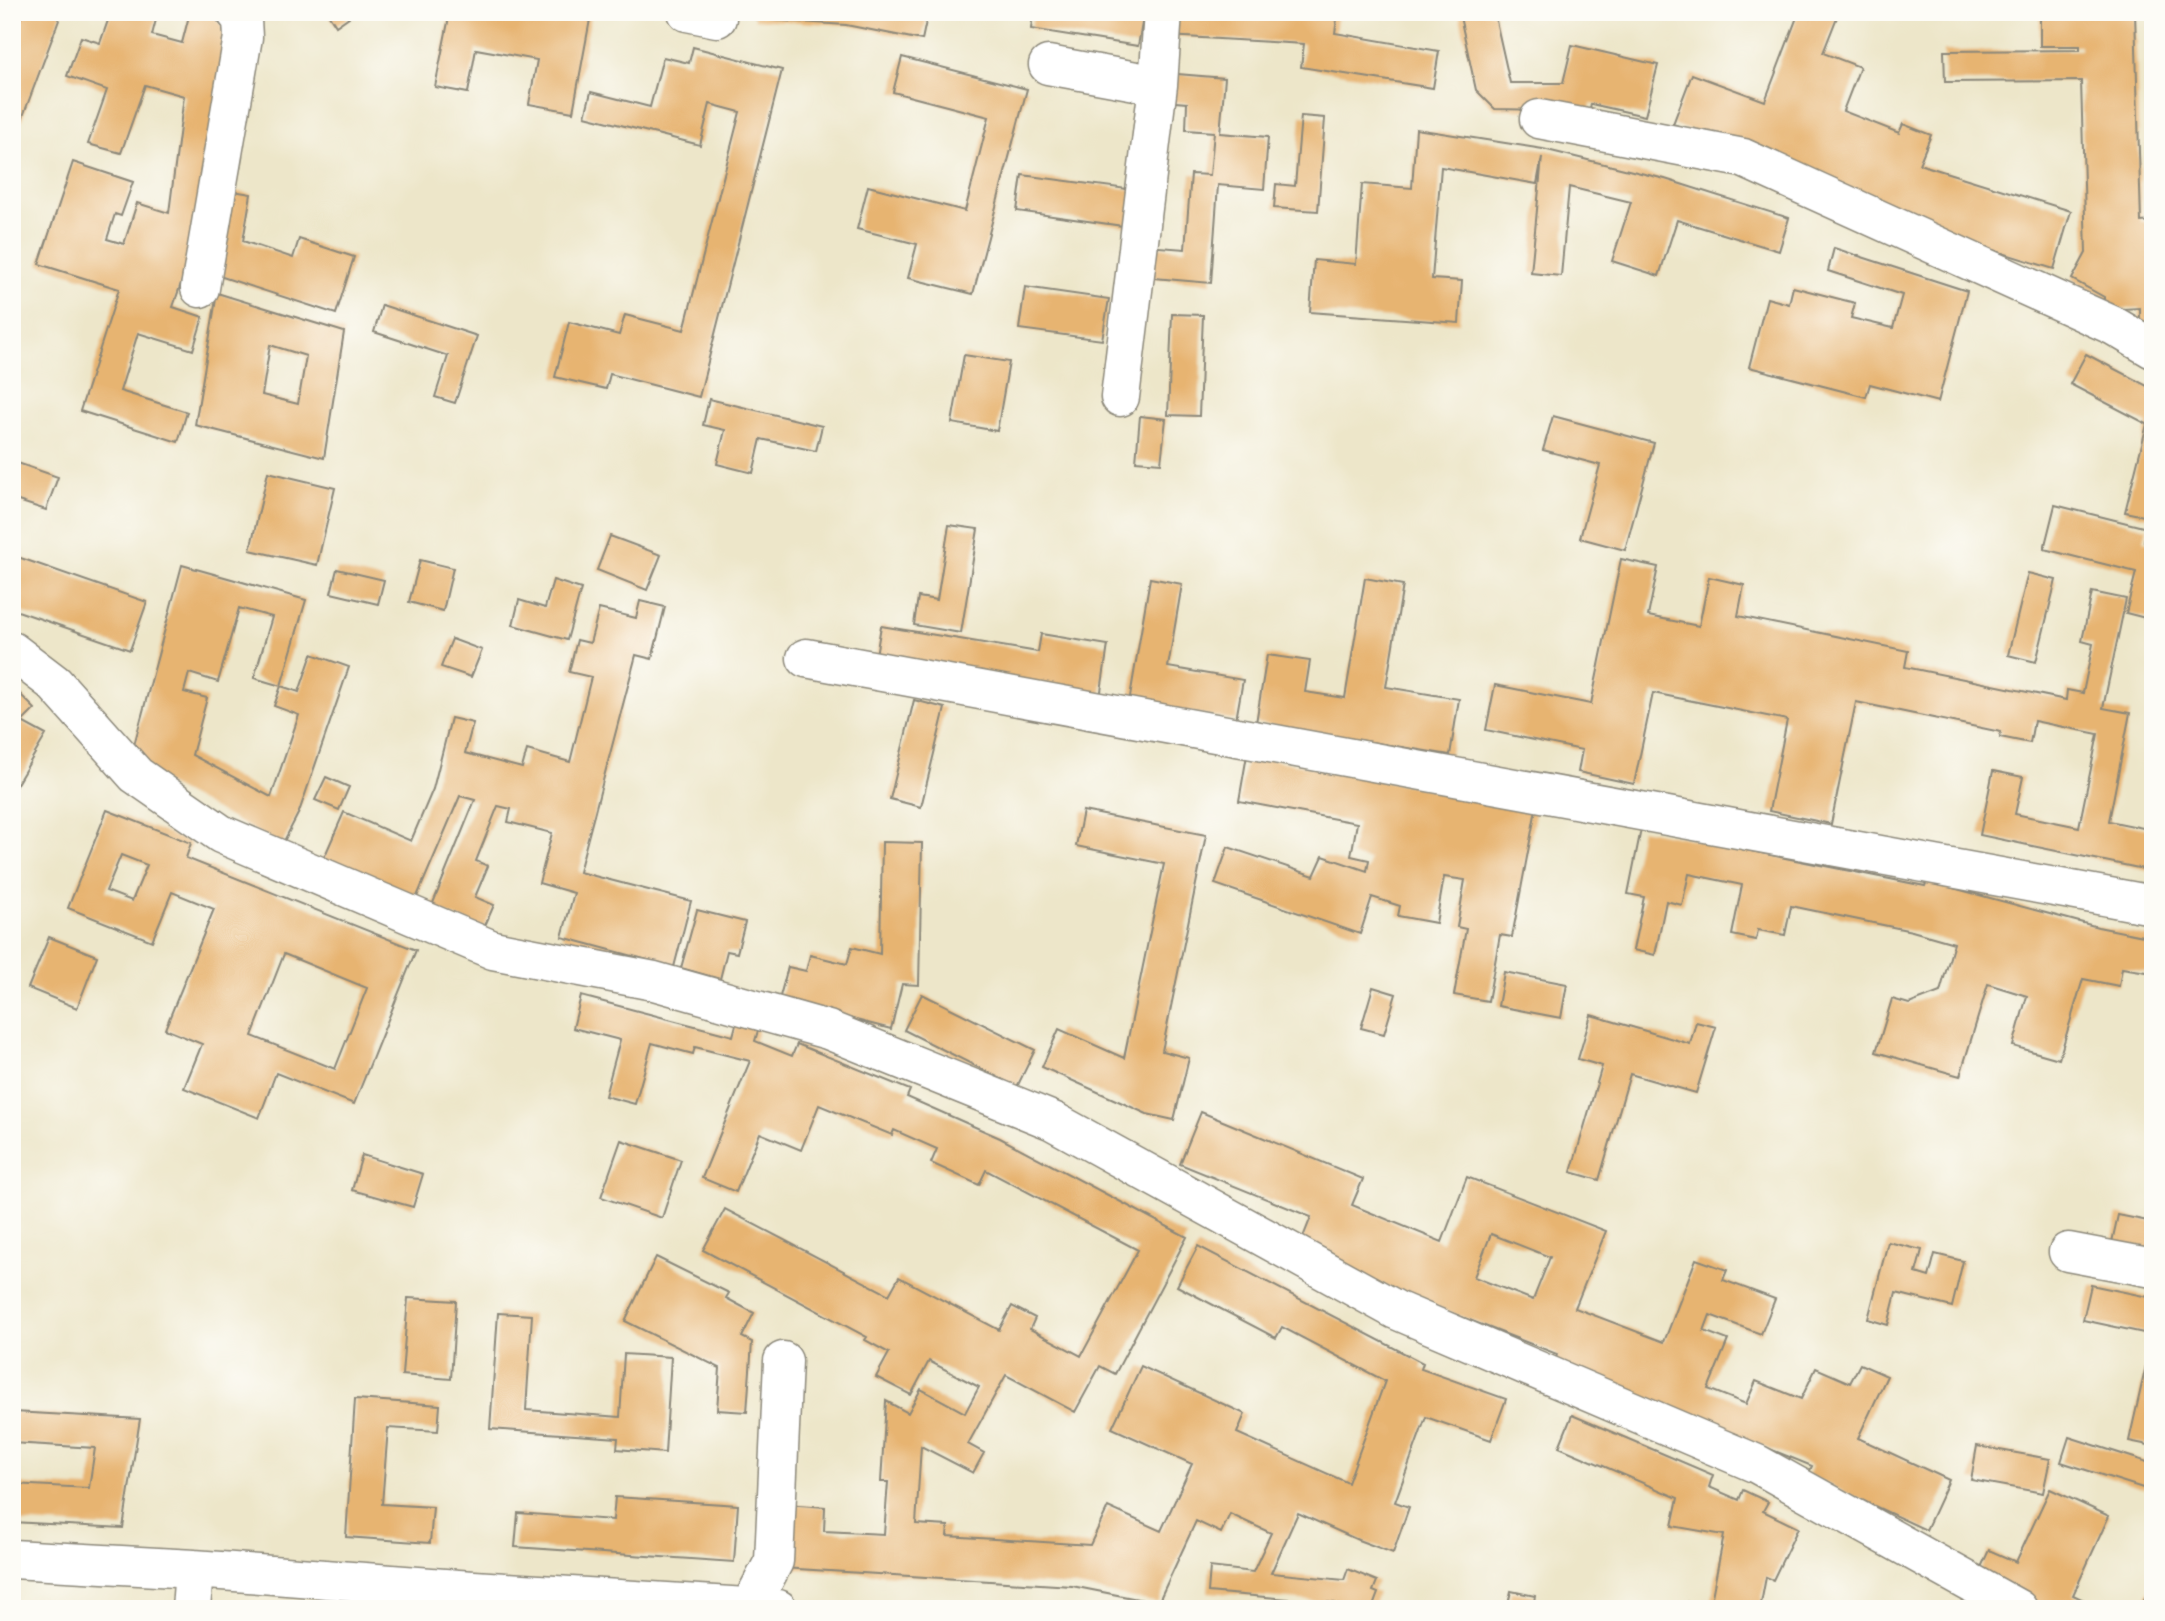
<svg xmlns="http://www.w3.org/2000/svg" width="2165" height="1621" font-family="Pangolin,sans-serif">
<style>
.building{fill:#e7b471;fill-rule:evenodd}
.lines{fill:none;stroke-linecap:round;stroke-linejoin:round}
.minor-casing{stroke:#8c887a;stroke-width:41}
.minor{stroke:#fff;stroke-width:38}
</style>
<rect width="100%" height="100%" fill="#fdfcf7"/>
<filter id="ink" filterUnits="userSpaceOnUse"><feTurbulence type="fractalNoise" baseFrequency=".0143" numOctaves="2"/><feDisplacementMap in="SourceGraphic" scale="14" xChannelSelector="R" yChannelSelector="G"/><feConvolveMatrix kernelMatrix="1 2 1 2 8 2 1 2 1" color-interpolation-filters="sRGB"/></filter>
<filter id="wash" filterUnits="userSpaceOnUse"><feTurbulence type="fractalNoise" baseFrequency=".00686" numOctaves="4" result="noise"/><feDisplacementMap in="SourceGraphic" scale="28" xChannelSelector="R" yChannelSelector="G"/><feGaussianBlur stdDeviation="1.57" result="paint"/><feColorMatrix in="noise" values="0 0 0 0 0 0 0 0 0 0 0 0 0 0 0 0 0 1.4 0 .05"/><feComposite in="paint" operator="in"/></filter>
<g filter="url(#wash)">
<rect width="100%" height="100%" fill="#ede6c9"/>
<g id="blocks">
<path class="building" d="M23,12h39l-49,131 -1,-104z
M111,12h47l-6,23 30,8 8,-31h20l19,22 -28,190 -28,83 30,10 -10,33 -55,-17 -18,58 67,21 -9,30 -98,-31 39,-122 -80,-25 34,-102 60,20 -12,34 -6,-2 -8,25 17,5 13,-41 32,10 15,-117 -39,-11 -24,68 -33,-9 19,-54 -40,-14 14,-39 19,6z
M327,12h29l-20,14z
M450,12h130l11,2 -18,98 -44,-8 8,-44 -61,-11 -8,44 -33,-6z
M754,12h174l-6,28 -76,-15 -92,-6z
M1033,12h111l-6,34 -107,-17z
M1170,12h168l-3,21 104,18 -6,37 -132,-21 3,-23 -136,-8z
M1459,12h35l16,71h53l9,-38 86,20 -13,51 -54,-12 -4,18 -30,-12 -62,-1 -19,-19z
M1799,12h40l-16,41 37,14 -17,44 56,22 4,-9 28,11 -12,29 152,47 -17,58 -155,-48 3,-10 -229,-87 19,-50 73,27z
M2079,12h56l6,210 12,-1v114l-18,-6 5,-12v-9l-36,2v-13l-32,-18 14,-26 -5,-172 -136,1 -1,-31 136,-1v-4h-40v-32h39z
M693,47l89,23 -83,327 -89,-23 -4,15 -51,-12 14,-55 50,13 6,-20 59,15 56,-218 -30,-8 -10,41 -115,-29 6,-24 59,15 13,-50 26,6z
M902,57l125,32 -54,205 -65,-16 9,-34 -60,-15 11,-43 97,25 24,-94 -96,-25z
M1165,73l60,5 -5,55 48,4 -4,52 -46,-4 -7,98 -68,-6 3,-31 39,3 6,-75 19,1 4,-43 -28,-2 1,-27 -24,-2z
M1301,116l24,2 -7,93 -44,-3 2,-24 19,2z
M1416,129l127,20 122,30 124,39 -10,33 -102,-31 -18,56 -47,-15 19,-59 -62,-15 -8,89 -30,-3 11,-116 -5,27 -96,-17 -9,112 30,2 -3,42 -149,-11 4,-52 42,4 6,-80 50,4z
M1022,175l113,15 -5,37 -113,-16z
M222,189l29,5 -8,47 50,17 6,-19 55,18 -18,57 -129,-42z
M1834,248l133,43 -29,111 -68,-18 -4,13 -117,-30 18,-69 22,6 4,-17 62,16 -4,15 42,10 9,-33 -74,-24z
M1025,287l84,12 -7,41 -83,-11z
M217,293l127,39 -20,126 -129,-33zM270,345l36,11 -8,48 -36,-9z
M382,305l95,31 -22,67 -20,-6 13,-41 -74,-24z
M1172,314l31,1 -4,101 -31,-1z
M2086,354l67,35v129l-28,-6 22,-88 -77,-40z
M964,355l45,7 -12,69 -45,-8z
M709,399l113,27 -6,25 -55,-12 -8,34 -36,-9 8,-34 -22,-5z
M1140,416l26,3 -5,44 -25,-2z
M1553,416l101,27 -29,107 -45,-12 20,-73 -57,-15z
M12,461l46,16 -12,33 -34,-11z
M268,472l67,16 -18,77 -67,-15z
M2055,505l92,23 -3,13 9,2v77l-27,-7 10,-41 -92,-23z
M949,525l29,4 -17,104 -47,-8 4,-28 19,3z
M610,536l51,19 -14,35 -50,-20z
M12,555l135,47 -17,48 -118,-41z
M1621,559l37,8 -10,49 51,10 10,-49 35,8 -6,31 170,35 -3,16 161,33 1,-10 16,3 10,-49 -11,-3 10,-49 34,7 -23,109 27,5 -21,108 44,9v41l-173,-36 13,-64 30,6 -8,37 64,13 19,-93 -64,-13 -4,22 -30,-6 1,-5 -145,-30 -25,122 -62,-13 18,-91 -134,-27 -19,91 -56,-12 4,-22 -96,-20 9,-45 96,19z
M420,560l33,8 -10,43 -34,-9z
M182,565l124,35 -25,86 -27,-8 18,-61 -33,-9 -21,74 -29,-9 -5,19 23,6 -15,57 79,42 28,-82 -25,-9 7,-20 18,6 13,-38 37,13 -50,145 -17,33 -153,-81z
M337,569l47,11 -6,24 -47,-11z
M2028,573l28,7 -20,82 -28,-7z
M1150,578l32,6 -14,83 75,13 -7,40 -107,-17z
M1365,578l38,7 -17,102 73,12 -9,56 -194,-32 11,-68 43,6 -5,31 40,6z
M553,580l28,9 -14,51 -54,-15 6,-25 26,8z
M640,601l25,6 -13,52 -16,-4 -57,217 112,29 -17,66 -112,-30 12,-44 -35,-10 13,-50 -44,-11 3,-13 -13,-3 -22,55 12,5 -13,31 19,8 -10,23 -53,-20 44,-108 -15,-4 -44,103 -93,-39 21,-48 67,29 22,-52 18,-71 22,5 -8,30 57,15 5,-18 43,12 21,-85 -22,-5 8,-32 13,3 9,-34 37,9z
M881,626l157,26 3,-18 67,11 -8,53 -225,-37z
M452,639l30,11 -11,27 -30,-10z
M12,686l23,23 -13,13 24,13 -34,57z
M914,700l31,8 -24,99 -31,-8z
M1247,755l289,54 -24,128 -12,-2 -12,66 -34,-6 12,-66 -9,-2 8,-47 -21,-3 -8,46 -38,-7 2,-10 -28,-9 -12,37 -145,-50 13,-37 86,29 9,-20 44,15 2,-11 -18,-4 6,-33 -118,-22z
M326,777l23,10 -10,23 -24,-10z
M107,810l84,33 -5,15 230,92 -62,154 -78,-31 -17,45 -75,-30 18,-44 -37,-15 49,-120 -42,-17 -20,49 -84,-33zM121,855l26,10 -15,36 -26,-10zM284,954l83,34 -32,81 -83,-33z
M1083,811l123,24 -44,216 27,7 -15,62 -27,-6 -105,-47 17,-38 65,29 40,-194 -88,-18z
M1641,829l284,57 2,-5 171,46 55,11v35l-31,-5 -3,18 -36,-7 -24,80 -46,-13 14,-50 -39,-12 -28,92 -84,-24 16,-53 17,5 31,-12 14,-49 -42,-12 -121,-25 -6,29 -27,-5 -2,10 -24,-5 10,-50 -53,-11 -7,31 -16,-4 -11,54 -22,-5 11,-53 -16,-3z
M882,842l40,1 -3,142 -17,-1 -11,45 -112,-29 9,-33 18,4 4,-16 37,9 5,-17 28,7z
M697,910l48,12 -8,31 -10,-2 -7,28 -39,-11z
M49,937l48,19 -20,52 -49,-20z
M1504,972l63,12 -6,34 -63,-12z
M1373,987l23,7 -12,40 -23,-6z
M922,994l113,56 -18,37 -113,-57z
M581,996l152,40 4,-15 22,6 -4,14 37,15 5,-12 113,46 -3,7 93,41 187,99 -72,137 -15,-8 -25,46 -69,-37 -38,69 16,9 -11,20 -52,-27 -5,78 32,2 -1,10 143,9 18,-38 53,24 31,-67 -80,-36 29,-62 104,48 -8,19 111,50 37,-102 -103,-54 -6,11 -99,-52 21,-40 225,117 -2,6 85,30 -15,41 -65,-23 -31,85 14,5 -16,46 -35,-13 -60,-27 -27,60 73,7 4,-11 29,12 -4,10 5,2 -6,16h-23l-15,-6 -126,-11 2,-25 43,5 18,-39 -41,-19 -9,19 -25,-12 -38,82 -86,-17 -290,-18 4,-64 39,3 -1,24 60,3 4,-52h-7l5,-81 22,12 13,-24 44,24 14,-26 -50,-26 -18,34 -35,-18 13,-24 -24,-13 2,-3 -164,-87 22,-41 164,86 10,-18 100,53 13,-24 23,12 -5,11 51,27 57,-106 -152,-80 -7,15 -48,-22 6,-14 -43,-19 -2,5 -73,-30 -18,45 -41,-17 -24,59 -34,-14 48,-117 -55,-14 -2,7 -41,-11 -17,61 -30,-8 15,-56 -47,-12z
M1591,1015l99,29 6,-22 20,5 -20,66 -66,-19 -31,106 -28,-8 31,-106 -24,-7z
M1201,1112l162,67 -11,26 90,37 25,-65 139,54 -31,77 89,34 32,-83 31,11 -4,10 52,19 -14,35 -51,-19 -6,16 24,9 -20,49 38,15 10,-23 45,18 15,-31 34,15 10,-19 27,12 -29,62 91,42 -23,50 -118,-55 4,-9 -257,-103 2,-9 -139,-54 -120,-50 13,-33 -131,-53zM1491,1234l59,23 -17,43 -59,-23z
M621,1140l60,20 -19,58 -61,-21z
M362,1155l61,19 -10,33 -61,-17z
M2118,1215l35,7v29l-41,-9z
M1888,1242l34,8 -6,23 13,4 6,-23 28,7 -11,46 -56,-14 -8,32 -20,-6z
M656,1257l73,36 -3,5 28,15 -12,24 10,5 -5,70 -30,-2 3,-42 -95,-47z
M2091,1285l62,13v37l-70,-15z
M408,1298l48,3 -5,78 -49,-4z
M498,1313l34,2 -6,95 94,7 4,-63 47,3 -6,96 -48,-4 1,-11 -128,-9z
M2152,1339h1v107l-24,-5z
M355,1399l85,6 -2,26 -50,-3 -6,76 51,3 -3,36 -84,-6z
M13,1412l127,7 -17,109 -111,-6v-38l77,4 6,-40 -83,-5z
M1572,1415l141,60 -4,12 30,13 4,-10 25,12 -5,9 35,17 -25,52 -7,-3 -6,32h-73l1,-7 22,5 14,-72 -52,-9 6,-28 -119,-51z
M2069,1437l84,27 -7,25 -85,-27z
M1977,1446l73,13 -7,34 -72,-13z
M2050,1489l59,27 -36,79 30,14h-69l2,-6 -59,-27 12,-26 27,12z
M615,1497l123,8 -4,57 -219,-15 3,-34 95,7z
M2153,1582v27h-13z
M1511,1591l24,5 -2,13h-26z"/>
</g>
</g>
<g filter="url(#ink)">
<use href="#blocks" fill-opacity="0" stroke="#8c887a" stroke-width="2"/>
<g class="lines">
<g class="minor-casing">
<path id="minor" d="M687,12l30,6
M1048,65l110,20 5,-73
M1539,119l204,39 371,168 39,23
M200,288l43,-251 -1,-17 -6,-8
M1120,397l38,-312
M12,651l42,32 82,92 85,59 272,116 161,31 174,49 225,91 343,189 361,154 261,145
M806,658l1347,247
M2068,1252l85,16
M12,1559l182,10 264,20 320,20
M191,1609l3,-40
M749,1609l25,-48 9,-200"/>
</g>
<use href="#minor" class="minor"/>
</g>
</g>
<rect width="2165" height="1621" fill="none" stroke="#fdfcf7" stroke-width="42"/>
</svg>
